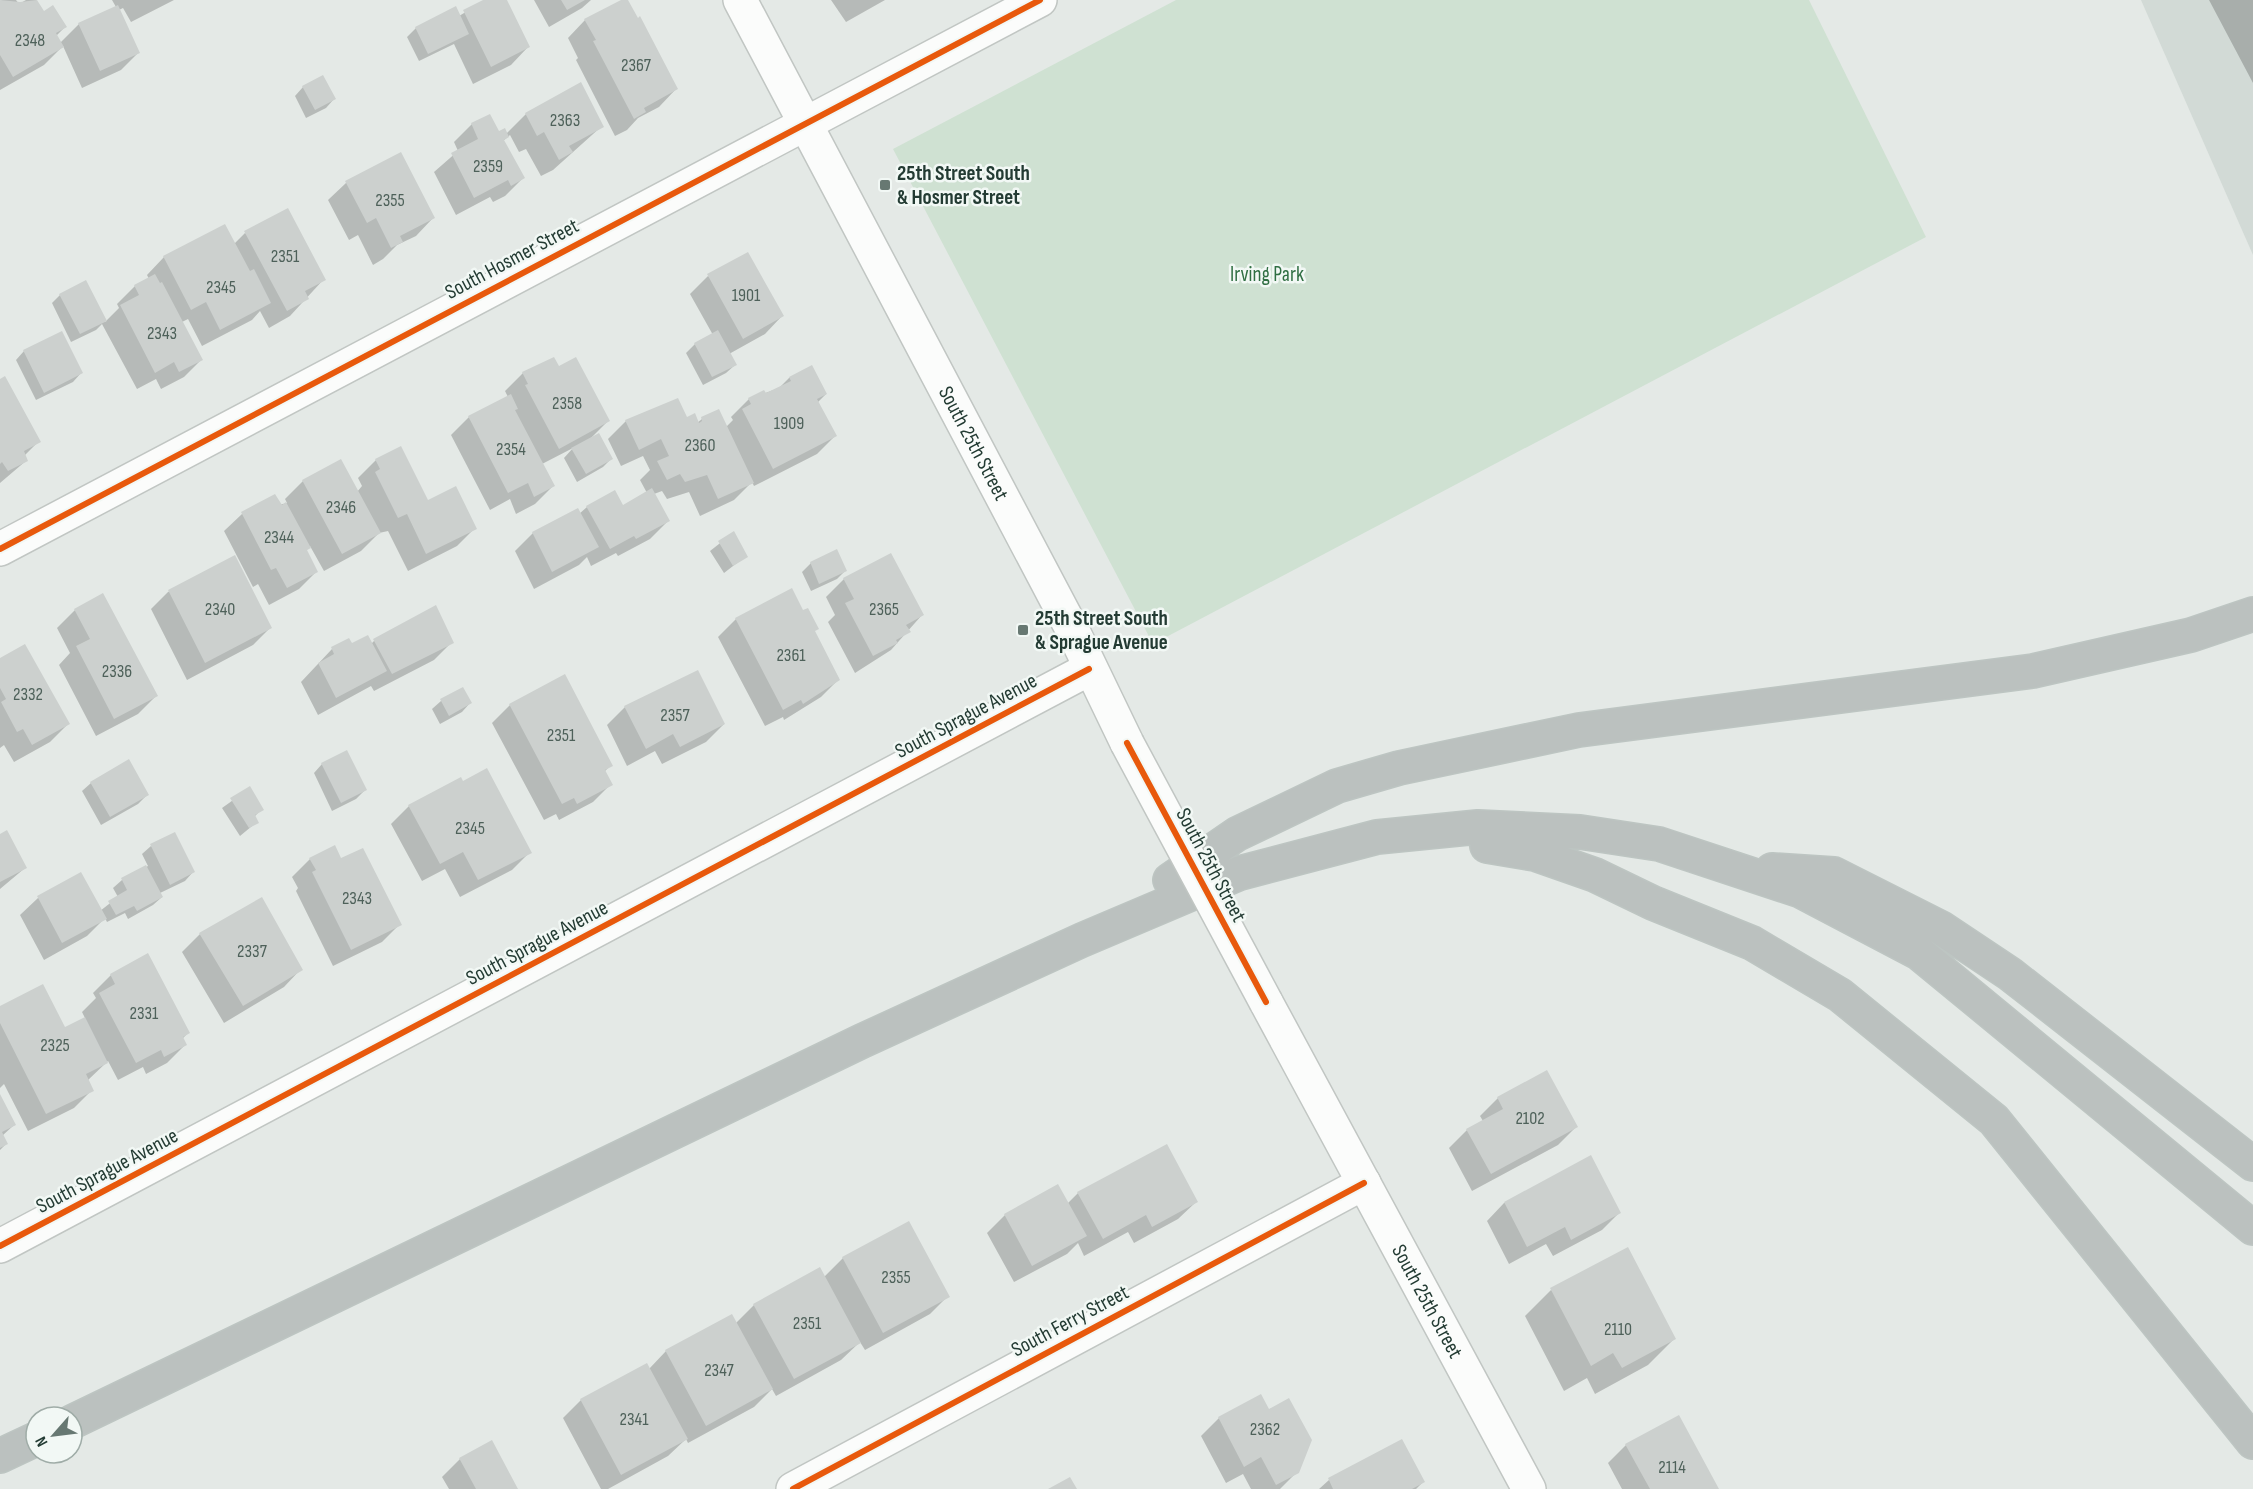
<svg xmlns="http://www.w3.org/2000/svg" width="2253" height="1489" font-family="'Sofia Sans Condensed',sans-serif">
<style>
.built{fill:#d2dad6}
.green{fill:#cfe1d2}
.shadow{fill:#0003}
.building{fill:#ccd0ce}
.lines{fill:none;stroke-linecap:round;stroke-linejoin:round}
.minor-casing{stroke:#c1c6c3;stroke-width:36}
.highway-casing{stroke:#bdc5c2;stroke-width:36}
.minor{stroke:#fbfcfb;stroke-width:33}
.highway{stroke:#bbc1bf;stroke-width:33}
.minor-bridge-casing{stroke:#c1c6c3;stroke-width:36;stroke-linecap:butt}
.minor-bridge{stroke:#fbfcfb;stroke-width:33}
.cycleway-casing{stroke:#f2f8f5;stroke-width:10}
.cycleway{stroke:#e8590c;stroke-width:6}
.poi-dot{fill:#677872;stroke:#f2f8f5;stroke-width:2}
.labels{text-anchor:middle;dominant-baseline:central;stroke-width:5;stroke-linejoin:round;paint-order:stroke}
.number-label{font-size:18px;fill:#4e615a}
.poi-label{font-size:21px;font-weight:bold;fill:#233b33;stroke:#f2f8f5;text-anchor:start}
.street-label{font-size:21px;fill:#233b33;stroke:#f2f8f5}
.park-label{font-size:21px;fill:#306f43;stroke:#f2f8f5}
</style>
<rect width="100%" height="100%" fill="#e4e9e6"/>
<path class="built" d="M2141,0h112v255z"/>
<path class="green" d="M1176,0h633l117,237 -773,407 -260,-495z"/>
<path class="shadow" d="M2,0h14l3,4 7,-4h10l7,13 22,14 -9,9 4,7 19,-19 37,-17 -4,-7h62l-43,22 -8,-14 -4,2 19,43 -17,17 -39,18 -19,-42 -19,19 -44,25v-89z
M486,0h19l23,47 -17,18 -38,19 -19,-40 -35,17 -12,-24 9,-9 43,-12z
M534,0h57l-9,8 -33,19z
M624,0h3l49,89 -17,18 -21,11 -11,12 -12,6 -39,-76 2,-2 -10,-20 17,-18z
M831,0h54l-39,22z
M2209,0h44v83z
M303,87l31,12 -8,9 -20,10 -11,-22z
M526,114l76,12 -49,44 -12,6 -15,-27 -7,3 -9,-17 -7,6 20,37 -18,18 -12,6 -3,-5 -34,18 -22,-43 24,-21 -4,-9 18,-18 34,10z
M400,154l33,64 -17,18 -19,9 -14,14 -10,6 -15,-30 -9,5 -21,-40 18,-17z
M245,233l79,46 -34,37 -21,12 -9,-17 -8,9 -50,26 -14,-27 -6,3 19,38 -17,17 -23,12 -5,-10 -19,10 -35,-65 -6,6 -25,12 -19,-39 8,-8 26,-13 19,40 14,-14 -2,-4 18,-18 14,-7 -2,-4 17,-18 70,-13z
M708,276l74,40 -17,18 -36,20 6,11 -9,8 -23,12 -17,-32 9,-9 18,-9 -23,-41z
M24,351l57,22 -8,9 -37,18 -20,-40z
M811,367l15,27 -9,9 18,33 -18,18 -63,32 -2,-4 -18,18 -34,16 -11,-24 -22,7 -5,-8 -8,3 14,27 -18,18 -32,17 -2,-3 -25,13 -4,-9 -8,8 -45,24 -19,-38 18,-18 46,-19 8,-7h35l25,-14 -7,-13 10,-10 -7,-14 -22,10 -13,-27 18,-18 61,-2 10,4 5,-4 24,8 7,-7 -2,-3 18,-18 30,-11 10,-10z
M558,368l50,53 -17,17 20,21 -8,8 -26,15 -13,-24 9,-10 -31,16 11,22 -18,18 -19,10 -6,-15 -20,11 -39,-75 18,-18 39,-20 -3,-6 18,-18z
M0,380l39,61 -15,15 3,4 -27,23z
M376,460l51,42 48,26 -18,18 -49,25 -20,-40 -9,2 -18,18 -37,20 -14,-25 -4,5 10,21 -17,17 -30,16 -11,-21 -5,3 -29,-56 18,-17 45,-11 -2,-4 18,-18 54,11 5,-6 -4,-8z
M733,533l13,23 -22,17 -14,-22z
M234,557l36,71 -17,17 -66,35 -36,-71 17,-17z
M811,563l34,8 -8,8 -26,12 -9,-19z
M844,579l78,36 -31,35 -36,23 -27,-51 7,-7 -9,-18z
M75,610l81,86 -18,18 -42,22 -37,-71 11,-12 -13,-25z
M803,612l36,67 -18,18 -37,23 -1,-3 -18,9 -47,-89 18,-18z
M349,640l3,5 19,-1 3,-3 78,1 -18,18 -60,31 -3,-5 -53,29 -17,-33 31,-33z
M0,659l68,65 -18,18 -36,20 -10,-17 -4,3z
M697,672l27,52 -18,18 -44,22 -7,-13 -28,15 -20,-41 18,-18z
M441,701l29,2 -8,9 -22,12 -8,-15z
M510,705l101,60 -7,7 7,12 -18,18 -34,18 -3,-6 -12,6 -52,-97z
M322,764l43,26 -9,9 -24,12 -18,-38z
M91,783l56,12 -9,9 -37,21 -19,-34z
M250,788l12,21 -8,8 3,5 -17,14 -18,-28z
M409,806l121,46 -18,18 -52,27 -15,-28 -23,12 -31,-57z
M0,836l25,32 -25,21z
M151,846l42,26 -8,9 -25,12 2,4 -9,8 -25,14 -3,-6 -18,9 -2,-4 -18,18 -43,24 -24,-45 18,-17 42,-24 20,37 18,-14 -5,-9 9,-8 26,-14 -6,-12z
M310,859l30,2 60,63 -18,18 -49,24 -37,-75 2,-3 -6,-11z
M200,934l101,35 -17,18 -60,36 -42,-71z
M111,975l77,58 -6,6 3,6 -18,18 -21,11 -3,-7 -25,13 -10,-19 -21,20 5,9 -18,18 -46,23 -24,-47 -4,4v-80l64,21 21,-11 -3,-6 14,-14 -3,-5z
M0,1098l14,27 -12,11 4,8 -6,6z
M1498,1098l78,29 -18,18 -86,46 -23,-43 18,-18 16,-9 -3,-5z
M1078,1193l118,9 -18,17 -44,24 -6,-11 -44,24 -6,-13 -11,11 -53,28 -27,-49 18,-18 62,-11z
M1504,1203l115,10 -17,17 -49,26 -7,-12 -37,20 -22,-43z
M908,1223l40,73 -18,18 -65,36 -5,-8 -19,18 -65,36 -4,-7 -18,18 -66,36 -2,-4 -18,17 -60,33h-7l-38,-71 18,-18 65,-35 3,4 17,-18 70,-28 18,-18 70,-28 19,-19z
M1551,1290l123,49 -26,26 -53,29 -8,-16 -23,13 -39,-75z
M1219,1418l78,54 -17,17h-29l-8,-15 -17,9 -25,-47z
M1626,1445l91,44h-95l-14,-26z
M460,1459l56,30h-67l-7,-12z
M1329,1480l94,2 -7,7h-97z"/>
<path class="building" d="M0,0l20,2 17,-2 7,11 9,-6 14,22 -11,6 8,14 -51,30 -13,-22z
M483,0h24l23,47 -39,20 -28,-57z
M561,0h24l-18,10z
M621,0h7l10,18 2,-2 38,73 -34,19 2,4 -12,7 -41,-78 3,-1 -12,-21z
M118,5l22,48 -40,18 -22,-48z
M456,6l13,28 -41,20 -13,-27z
M323,75l13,24 -21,11 -13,-24z
M581,82l23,45 -35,19 4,6 -14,8 -15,-28 -7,4 -12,-23z
M490,114l9,17 6,-3 4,9 -5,3 21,38 -14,8 -3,-6 -34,18 -23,-45 27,-14 -7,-16z
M401,152l34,66 -35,18 3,6 -12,6 -15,-30 -9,5 -22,-42z
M288,208l38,72 -21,11 4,8 -22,12 -43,-80z
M225,224l25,47 4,-2 17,34 -51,27 -14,-28 -15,8 -28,-54z
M748,252l36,64 -41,23 -36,-65z
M155,274l5,9 2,-1 41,78 -24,12 -5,-10 -19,11 -35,-68 19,-10 -5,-10z
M86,280l21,41 -27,13 -21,-40z
M718,330l19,35 -25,12 -18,-34z
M62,331l21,42 -39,20 -21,-43z
M554,357l5,9 17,-9 34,64 -51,28 -34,-64 3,-1 -6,-12z
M812,365l15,29 -10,5 20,37 -64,33 -31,-60 9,-5 -3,-6 16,-8 2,3 25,-12 -2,-4z
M5,376l36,66 -17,9 4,10 -20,10 -6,-9 -2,2v-85z
M511,394l7,15 -3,1 40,76 -21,11 -6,-14 -20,10 -40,-77z
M678,398l9,19 8,-4 4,10 3,-2 -1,-4 18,-8 35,74 -36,16 -11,-24 -22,7 -5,-8 -13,6 -10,-19 12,-5 -8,-17 -22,11 -14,-30z
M599,433l14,26 -27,15 -15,-26z
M401,446l27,54 28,-14 21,43 -51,25 -19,-40 -9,4 -23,-46 5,-3 -5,-10z
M341,459l40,74 -39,21 -40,-74z
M652,488l18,33 -34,18 -2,-3 -24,13 -24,-43 29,-16 8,15z
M275,494l7,11 4,-3 25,46 -4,2 11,22 -31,16 -11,-20 -5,2 -30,-58z
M578,508l21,39 -47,25 -20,-40z
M734,531l14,26 -15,9 -15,-25z
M837,549l10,22 -28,13 -9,-22z
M891,553l33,62 -18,10 5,7 -15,8 2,3 -25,13 -28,-53 9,-4 -11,-21z
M235,555l37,73 -67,35 -37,-73z
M792,588l11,22 5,-2 11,21 -4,2 25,49 -37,24 -2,-4 -18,10 -48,-92z
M103,593l55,103 -44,23 -38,-73 14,-7 -16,-30z
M436,605l18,38 -62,31 -19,-35z
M368,635l19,36 -51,27 -18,-35 16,-9 -3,-7 18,-9 3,5z
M25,644l45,80 -38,21 -9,-16 -6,3 -16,-30 5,-3 -6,-11v-30z
M698,670l27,54 -45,23 -7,-13 -27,15 -22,-43z
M565,674l48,92 -8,4 8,15 -36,19 -3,-6 -12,6 -53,-100z
M463,687l9,16 -23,13 -9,-17z
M347,750l20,40 -26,13 -20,-40z
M129,759l20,36 -39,22 -20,-35z
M487,768l45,85 -54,27 -15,-28 -23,12 -32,-59 53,-28 2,4z
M250,786l14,24 -9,5 4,8 -10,5 -19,-30z
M7,830l20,38 -27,14v-48z
M175,832l20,40 -25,13 -20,-41z
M335,845l6,13 22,-10 39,77 -51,25 -39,-78 4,-2 -7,-12z
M146,865l17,32 -26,14 -3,-5 -18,9 -8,-14 19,-11 -6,-12z
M81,872l26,47 -45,24 -25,-47z
M262,897l41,73 -60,36 -44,-73z
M148,953l42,80 -7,4 4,8 -23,12 -3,-7 -25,13 -37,-70 16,-9 -5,-10z
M43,984l22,43 20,-10 23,46 -22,11 8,17 -48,23 -46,-91v-17z
M1547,1070l31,57 -87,47 -25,-45 37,-20 -6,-12z
M0,1094l16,31 -14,7 6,12 -8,4z
M1167,1144l31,58 -46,25 -6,-12 -43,24 -26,-47z
M1591,1155l30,58 -50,27 -6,-13 -38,20 -23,-45z
M1058,1184l29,52 -55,30 -28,-52z
M909,1221l41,76 -67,36 -41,-76z
M1628,1247l48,92 -54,29 -9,-15 -22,13 -41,-78z
M820,1267l41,76 -67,36 -41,-75z
M732,1314l41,75 -67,37 -41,-76z
M647,1363l41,76 -67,36 -41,-76z
M1261,1394l8,15 20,-11 23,42 -13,33 -23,12 -15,-28 -17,10 -26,-50z
M1679,1415l40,74h-69l-25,-45z
M1402,1439l23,43 -13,7h-79l-5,-11z
M492,1440l26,49h-42l-17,-31z
M1070,1477l7,12h-29z"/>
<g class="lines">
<g class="minor-casing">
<g id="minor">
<path id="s1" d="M740,0l333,631 54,112"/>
<path d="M0,549l1040,-549"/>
<path id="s2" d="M1266,1002l263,487"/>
<path d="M0,1246l1089,-577"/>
<path d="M793,1489l571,-306"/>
</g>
</g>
<g class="highway-casing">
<path id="highway" d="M1487,846l48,8 60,21 58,28 99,40 88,52 154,125 259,322
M1772,870l62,4 107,54 69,46 243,190
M1170,880l67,-46 100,-48 62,-18 180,-38 454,-59 158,-36 62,-21
M72,1422l790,-381 220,-101 158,-67 137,-36 101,-10 102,5 79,12 142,47 118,62 334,275
M0,1456l36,-17"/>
</g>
<use href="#minor" class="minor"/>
<use href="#highway" class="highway"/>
<g class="minor-bridge-casing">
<path id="minor-bridge" d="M1127,743l139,259"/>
</g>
<use href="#minor-bridge" class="minor-bridge"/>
<g class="cycleway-casing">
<path id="cycleway" d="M0,549l1040,-549
M1127,743l139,259
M0,1246l1089,-577
M793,1489l571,-306"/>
</g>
<use href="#cycleway" class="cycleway"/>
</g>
<g class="poi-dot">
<rect x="879" y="179" width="12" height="12" rx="3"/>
<rect x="1017" y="624" width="12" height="12" rx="3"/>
</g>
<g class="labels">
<g class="number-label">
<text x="30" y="40">2348</text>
<text x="636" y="65">2367</text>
<text x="565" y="120">2363</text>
<text x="488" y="166">2359</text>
<text x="390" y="200">2355</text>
<text x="285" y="256">2351</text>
<text x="221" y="287">2345</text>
<text x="746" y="295">1901</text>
<text x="162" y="333">2343</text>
<text x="567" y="403">2358</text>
<text x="789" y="423">1909</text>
<text x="700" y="445">2360</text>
<text x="511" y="449">2354</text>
<text x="341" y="507">2346</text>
<text x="279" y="537">2344</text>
<text x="220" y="609">2340</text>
<text x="884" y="609">2365</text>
<text x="791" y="655">2361</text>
<text x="117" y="671">2336</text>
<text x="28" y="694">2332</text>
<text x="675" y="715">2357</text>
<text x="561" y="735">2351</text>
<text x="470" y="828">2345</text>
<text x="357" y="898">2343</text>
<text x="252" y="951">2337</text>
<text x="144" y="1013">2331</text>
<text x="55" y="1045">2325</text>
<text x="1530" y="1118">2102</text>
<text x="896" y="1277">2355</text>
<text x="807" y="1323">2351</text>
<text x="1618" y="1329">2110</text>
<text x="719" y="1370">2347</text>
<text x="634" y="1419">2341</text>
<text x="1265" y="1429">2362</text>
<text x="1672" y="1467">2114</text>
</g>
<g class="poi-label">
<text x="897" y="173">25th Street South<tspan x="897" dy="24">&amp; Hosmer Street</tspan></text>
<text x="1035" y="618">25th Street South<tspan x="1035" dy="24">&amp; Sprague Avenue</tspan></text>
</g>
<g class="street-label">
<text transform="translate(512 259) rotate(-28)">South Hosmer Street</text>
<text stroke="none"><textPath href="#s1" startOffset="501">South 25th Street</textPath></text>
<text transform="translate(966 716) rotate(-28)">South Sprague Avenue</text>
<text transform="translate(1211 865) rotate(62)">South 25th Street</text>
<text transform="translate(537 943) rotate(-28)">South Sprague Avenue</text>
<text transform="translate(107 1171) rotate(-28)">South Sprague Avenue</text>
<text stroke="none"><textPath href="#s2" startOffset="340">South 25th Street</textPath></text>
<text transform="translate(1070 1321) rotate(-28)">South Ferry Street</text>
</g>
<g class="park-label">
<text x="1267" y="274">Irving Park</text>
</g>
</g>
<g transform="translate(54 1435) rotate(242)"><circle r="28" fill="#f2f8f5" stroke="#9faca7" stroke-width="1.5"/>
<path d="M0-4.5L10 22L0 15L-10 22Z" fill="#677872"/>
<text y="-9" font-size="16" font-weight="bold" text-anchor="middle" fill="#233b33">N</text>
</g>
</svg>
